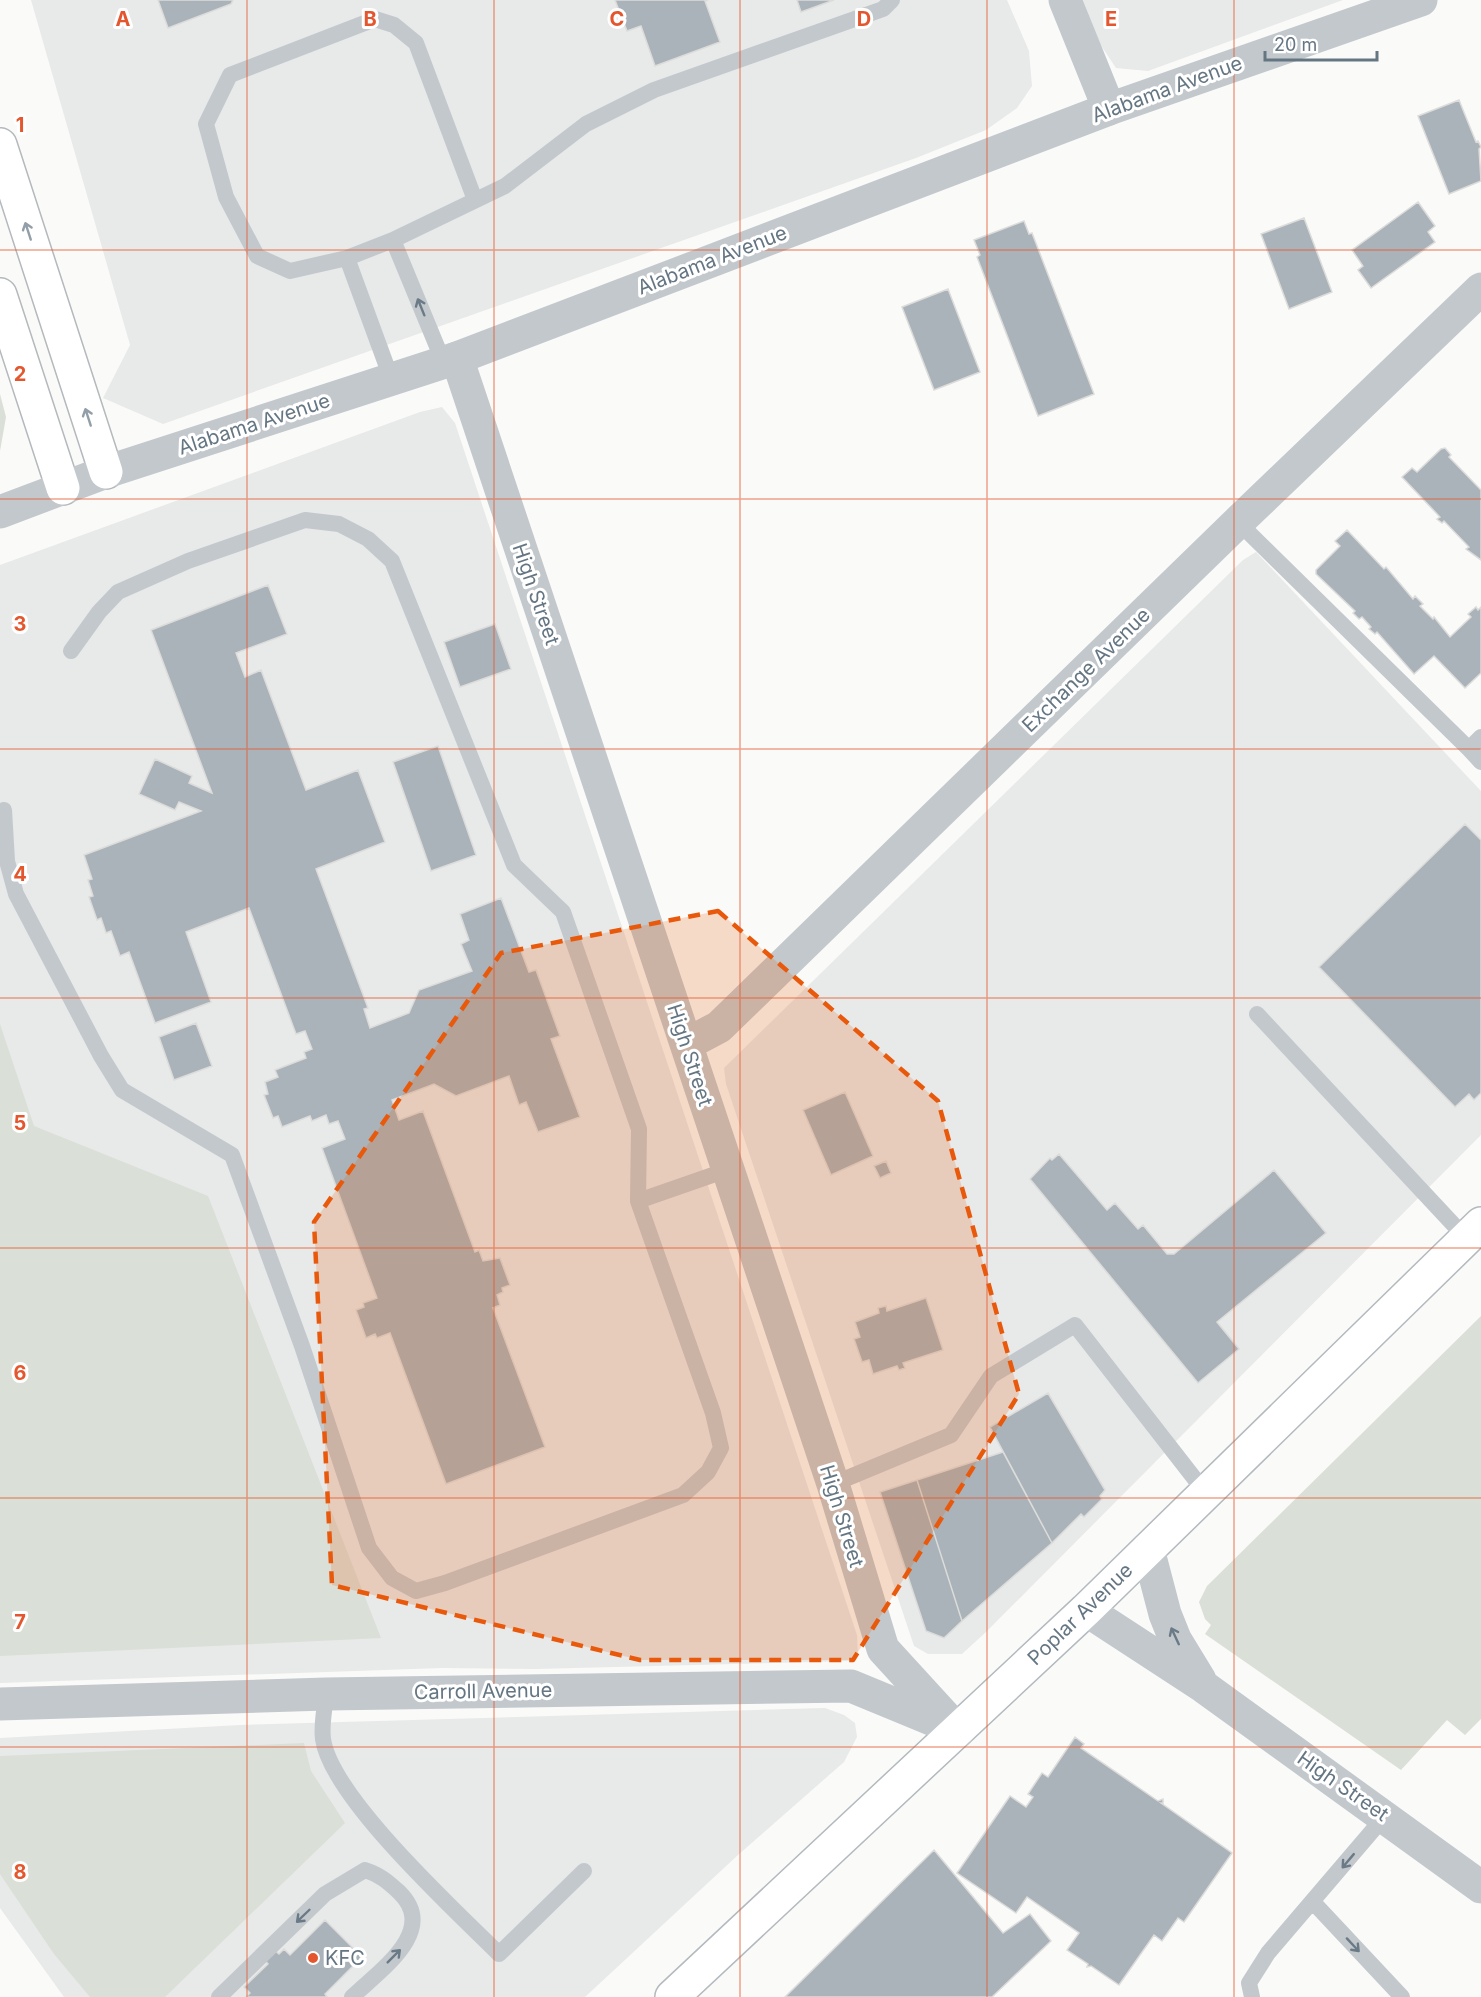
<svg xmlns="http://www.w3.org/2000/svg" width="1481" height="1997" font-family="Inter,sans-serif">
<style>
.built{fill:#e8e9e9}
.green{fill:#dadfd7}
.building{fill:#aab3b9;stroke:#dcdcda;stroke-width:1.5}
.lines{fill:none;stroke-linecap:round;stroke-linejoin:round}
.secondary-casing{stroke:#b3babf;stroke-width:36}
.motorway-casing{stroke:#b4b9bd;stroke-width:36}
.service{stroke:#c3c8cc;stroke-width:16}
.minor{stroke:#c3c8cc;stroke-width:33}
.tertiary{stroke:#c3c8cc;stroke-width:33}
.secondary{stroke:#fff;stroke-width:33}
.motorway{stroke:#fff;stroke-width:33}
.oneway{stroke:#939fa8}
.oneway2{stroke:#6a7a87}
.marked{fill:#e8590c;fill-opacity:0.2;stroke:#e8590c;stroke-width:4.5;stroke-dasharray:12 8;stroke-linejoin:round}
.grid{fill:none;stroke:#e4572e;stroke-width:1.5;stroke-opacity:0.55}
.poi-dot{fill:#e4572e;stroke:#fff;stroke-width:2}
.labels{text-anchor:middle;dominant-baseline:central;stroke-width:6;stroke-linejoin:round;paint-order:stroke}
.street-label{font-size:20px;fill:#657683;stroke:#fff}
.poi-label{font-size:20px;fill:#657683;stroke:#fff;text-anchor:start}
.grid-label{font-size:20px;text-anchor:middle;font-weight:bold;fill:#e4572e;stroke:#fff;stroke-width:6;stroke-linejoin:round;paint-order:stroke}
</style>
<rect width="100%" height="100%" fill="#fafaf8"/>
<path class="built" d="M31,0h976l22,51 3,35 -15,22 -31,22 -70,28 -753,266 -60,-26 27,-53z
M1083,0h260l-195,71 -32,-3 -16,-24z
M442,407l13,16 402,1212 1,21 -8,5 -314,8 -94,-1 -442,15v-1118l420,-153z
M1256,552l225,239v344l-495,497 -24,22h-34l-14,-8 -188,-562 -2,-16 519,-508z
M825,1708l19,7 11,8 2,14 -13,25 -106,93 -153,142h-521l-64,-89v-170l240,-13z"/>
<path class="green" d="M0,394l6,23 -6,34z
M0,1024l34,102 174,70 173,442 -381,18z
M1481,1316v403l-16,16 -18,-15 -46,50 -196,-136 6,-9 -6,-6 -6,-17 8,-16z
M304,1743l7,28 34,52 -180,174h-75l-36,-43 -54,-80v-118z"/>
<path class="building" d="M158,0h75l-2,4 -63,24z
M615,0h93l-3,1 15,41 -65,24 -14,-40 -14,5z
M797,0h37l-33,12z
M1459,100l17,42 2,-1 3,6 -2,2 2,32 -32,13 -31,-78z
M1418,202l17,24 -7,6 7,10 -64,46 -13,-18 5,-4 -11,-16z
M1304,218l28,74 -43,17 -28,-75z
M1024,221l5,13 3,-1 62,161 -56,22 -61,-159 3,-2 -6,-15z
M948,289l32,83 -46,18 -32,-83z
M1445,448l6,7 -2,2 32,33v70l-15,-11 3,-2 -25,-26 -2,2 -5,-4 3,-2 -38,-40 10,-9 5,4 24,-23z
M1347,530l37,39 2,-2 27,32 2,-3 8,8 -3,2 13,13 1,-2 16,20 21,-20 -3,-3 8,-7 2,3 3,-3v66l-16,15 -31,-32 -20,18 -37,-42 -2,2 -6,-5 2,-2 -9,-10 -3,2 -6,-6 2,-2 -39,-37v-4l24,-24 -5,-5z
M268,585l19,49 -51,19 9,24 16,-7 45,120 52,-20 27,72 -69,27 52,139 -4,1 6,19 39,-15 10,-23 53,-19 -11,-27 8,-4 -9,-26 41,-16 28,74 7,-2 24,66 -9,3 29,78 -42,15 -12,-30 -7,3 -10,-29 -53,20 -22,-12 -42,16 7,20 24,-9 52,141 4,-2 4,11 17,-3 10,27 -8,3 1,4 -6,3 3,10 -7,3 52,139 -99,37 -56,-151 -13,5 -2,-4 -9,4 -10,-28 8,-3 -1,-4 14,-5 -55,-150 23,-9 -7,-18 -9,3 -3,-9 -14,6 -2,-5 -28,11 -4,-11 -5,2 -9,-23 4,-1 -3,-12 13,-5 -3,-7 31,-12 -2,-6 8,-3 -7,-18 -9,3 -47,-126 -63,24 25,70 -56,21 -26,-71 -9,4 -9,-25 -5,2 -5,-15 -4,2 -8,-23 4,-1 -5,-16 4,-1 -8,-24 117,-44 -22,-9 -4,8 -36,-16 16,-35 37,17 -3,7 23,10 -61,-163z
M495,624l16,45 -51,18 -16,-45z
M438,746l38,109 -45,16 -38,-109z
M1465,824l16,16v253l-7,7 -5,-6 -14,13 -136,-140z
M196,1023l16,43 -38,14 -15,-43z
M845,1092l28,64 -42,19 -28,-65z
M1059,1154l48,56 8,-7 23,26 5,-4 24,29h7l100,-84 52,63 -109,89 22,27 -41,34 -168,-204 20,-21 2,2z
M886,1161l5,12 -11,5 -6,-12z
M926,1298l17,52 -40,13 2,5 -6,2 -2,-4 -24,8 -4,-14 -7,2 -8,-23 6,-2 -5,-15 24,-9 -1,-5 8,-2 1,5z
M1048,1393l57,97 -5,6 2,3 -18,18 -3,-3 -29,29 -62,-116z
M1003,1452l49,91 -90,78 -45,-141z
M917,1480l45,141 -18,17 -18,-7 -46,-139z
M1075,1737l9,7 -3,4 77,53 5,-2v4h-2l71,50 -48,69 -6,-4 -16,23 -8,-6 -35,50 -28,-19 -4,1 1,-3 -21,-14 12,-17 -52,-36 -11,16 -59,-40 53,-77 16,11 7,-10 -5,-3 14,-21 6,4z
M934,1850l69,83 27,-19 21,27 -59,56h-207z
M325,1920l37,37 -37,37 2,3h-81l4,-4 -6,-6 24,-23 -4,-5 9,-10 6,5 5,-5 6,6z"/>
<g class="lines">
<g class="secondary-casing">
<path id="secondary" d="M672,1997l414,-387 395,-386"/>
</g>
<g class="motorway-casing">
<path id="motorway" d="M0,145l106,327
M0,295l63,193"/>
</g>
<path class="service" d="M475,200l-59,-157 -22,-18 -19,-6 -145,56 -24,49 20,73 31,59 33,15 57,-13 46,-18 112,-54 81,-62 68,-34 229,-81 9,-9
M393,240l50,121
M347,258l44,120
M1238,522l231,227
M1481,737l-12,12 12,13
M4,810l3,51 9,33 85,162 21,34 110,65 70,191 67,202 23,30 24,13 29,-8 238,-88 25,-23 13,-24 -8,-35 -75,-212 1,-72 -76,-217 -49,-47 -122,-304 -24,-22 -29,-15 -34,-4 -117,41 -70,31 -19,20 -28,39
M1257,1014l209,224
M638,1201l89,-31
M833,1484l118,-49 40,-59 84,-51 130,167
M326,1694c-1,14 -5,31 -3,45 8,58 133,172 176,215l85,-83
M1313,1902l89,95
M219,1997l106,-103 40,-24c15,5 22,11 34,22 40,39 -19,78 -47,105
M1252,1997l-3,-14 19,-30 117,-137"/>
<path class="minor" d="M1065,0l44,109
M457,358l376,1126 50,165 75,82
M687,1044l32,-17 519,-505 243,-233
M1148,1549l17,65 10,25 25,41
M1086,1610l118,77 277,200
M0,1704l326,-10 525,-8 97,40"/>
<path class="tertiary" d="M0,512l106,-40 351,-114 652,-249 312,-109"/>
<use href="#secondary" class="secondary"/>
<use href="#motorway" class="motorway"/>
</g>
<defs><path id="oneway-shaft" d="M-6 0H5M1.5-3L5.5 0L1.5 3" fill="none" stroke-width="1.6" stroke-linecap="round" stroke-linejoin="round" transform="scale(1.5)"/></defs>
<g class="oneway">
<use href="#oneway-shaft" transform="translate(28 231) rotate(-108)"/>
<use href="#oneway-shaft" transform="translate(88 417) rotate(-108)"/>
</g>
<g class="oneway2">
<use href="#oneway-shaft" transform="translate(421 307) rotate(-112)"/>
<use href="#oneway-shaft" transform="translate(1175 1636) rotate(-115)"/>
<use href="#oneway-shaft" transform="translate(1348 1861) rotate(130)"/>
<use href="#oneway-shaft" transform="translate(303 1916) rotate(136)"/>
<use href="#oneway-shaft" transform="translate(1353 1945) rotate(47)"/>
<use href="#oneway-shaft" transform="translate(394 1956) rotate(-45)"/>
</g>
<path class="marked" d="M718,911l220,190 81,293 -166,266h-213l-308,-75 -18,-363 187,-269z"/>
<path class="grid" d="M247,0v1997M494,0v1997M740,0v1997M987,0v1997M1234,0v1997M0,250h1481M0,499h1481M0,749h1481M0,998h1481M0,1248h1481M0,1498h1481M0,1747h1481"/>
<circle class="poi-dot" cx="313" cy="1958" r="6"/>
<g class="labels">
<g class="street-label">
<text transform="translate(1167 89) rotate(-20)">Alabama Avenue</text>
<text transform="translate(712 260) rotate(-21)">Alabama Avenue</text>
<text transform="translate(254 424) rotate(-18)">Alabama Avenue</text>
<text transform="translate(536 594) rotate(71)">High Street</text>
<text transform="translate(1086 670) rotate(-44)">Exchange Avenue</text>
<text transform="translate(690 1055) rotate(72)">High Street</text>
<text transform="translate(842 1516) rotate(73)">High Street</text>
<text transform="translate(1080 1614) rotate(-44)">Poplar Avenue</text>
<text transform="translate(483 1691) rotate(-1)">Carroll Avenue</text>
<text transform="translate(1343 1786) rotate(35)">High Street</text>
</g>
<g class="poi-label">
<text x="325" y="1958">KFC</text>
</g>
</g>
<g class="grid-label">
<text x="123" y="26">A</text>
<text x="370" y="26">B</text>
<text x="617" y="26">C</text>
<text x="864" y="26">D</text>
<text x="1111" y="26">E</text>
<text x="20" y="132">1</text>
<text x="20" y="381">2</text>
<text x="20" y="631">3</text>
<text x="20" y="881">4</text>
<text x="20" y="1130">5</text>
<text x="20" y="1380">6</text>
<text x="20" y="1629">7</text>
<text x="20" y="1879">8</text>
</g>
<path d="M1265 51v9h112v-9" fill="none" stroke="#657683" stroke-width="3"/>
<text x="1274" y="51" font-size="18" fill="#657683" stroke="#ffffff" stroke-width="4.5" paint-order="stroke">20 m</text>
</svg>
